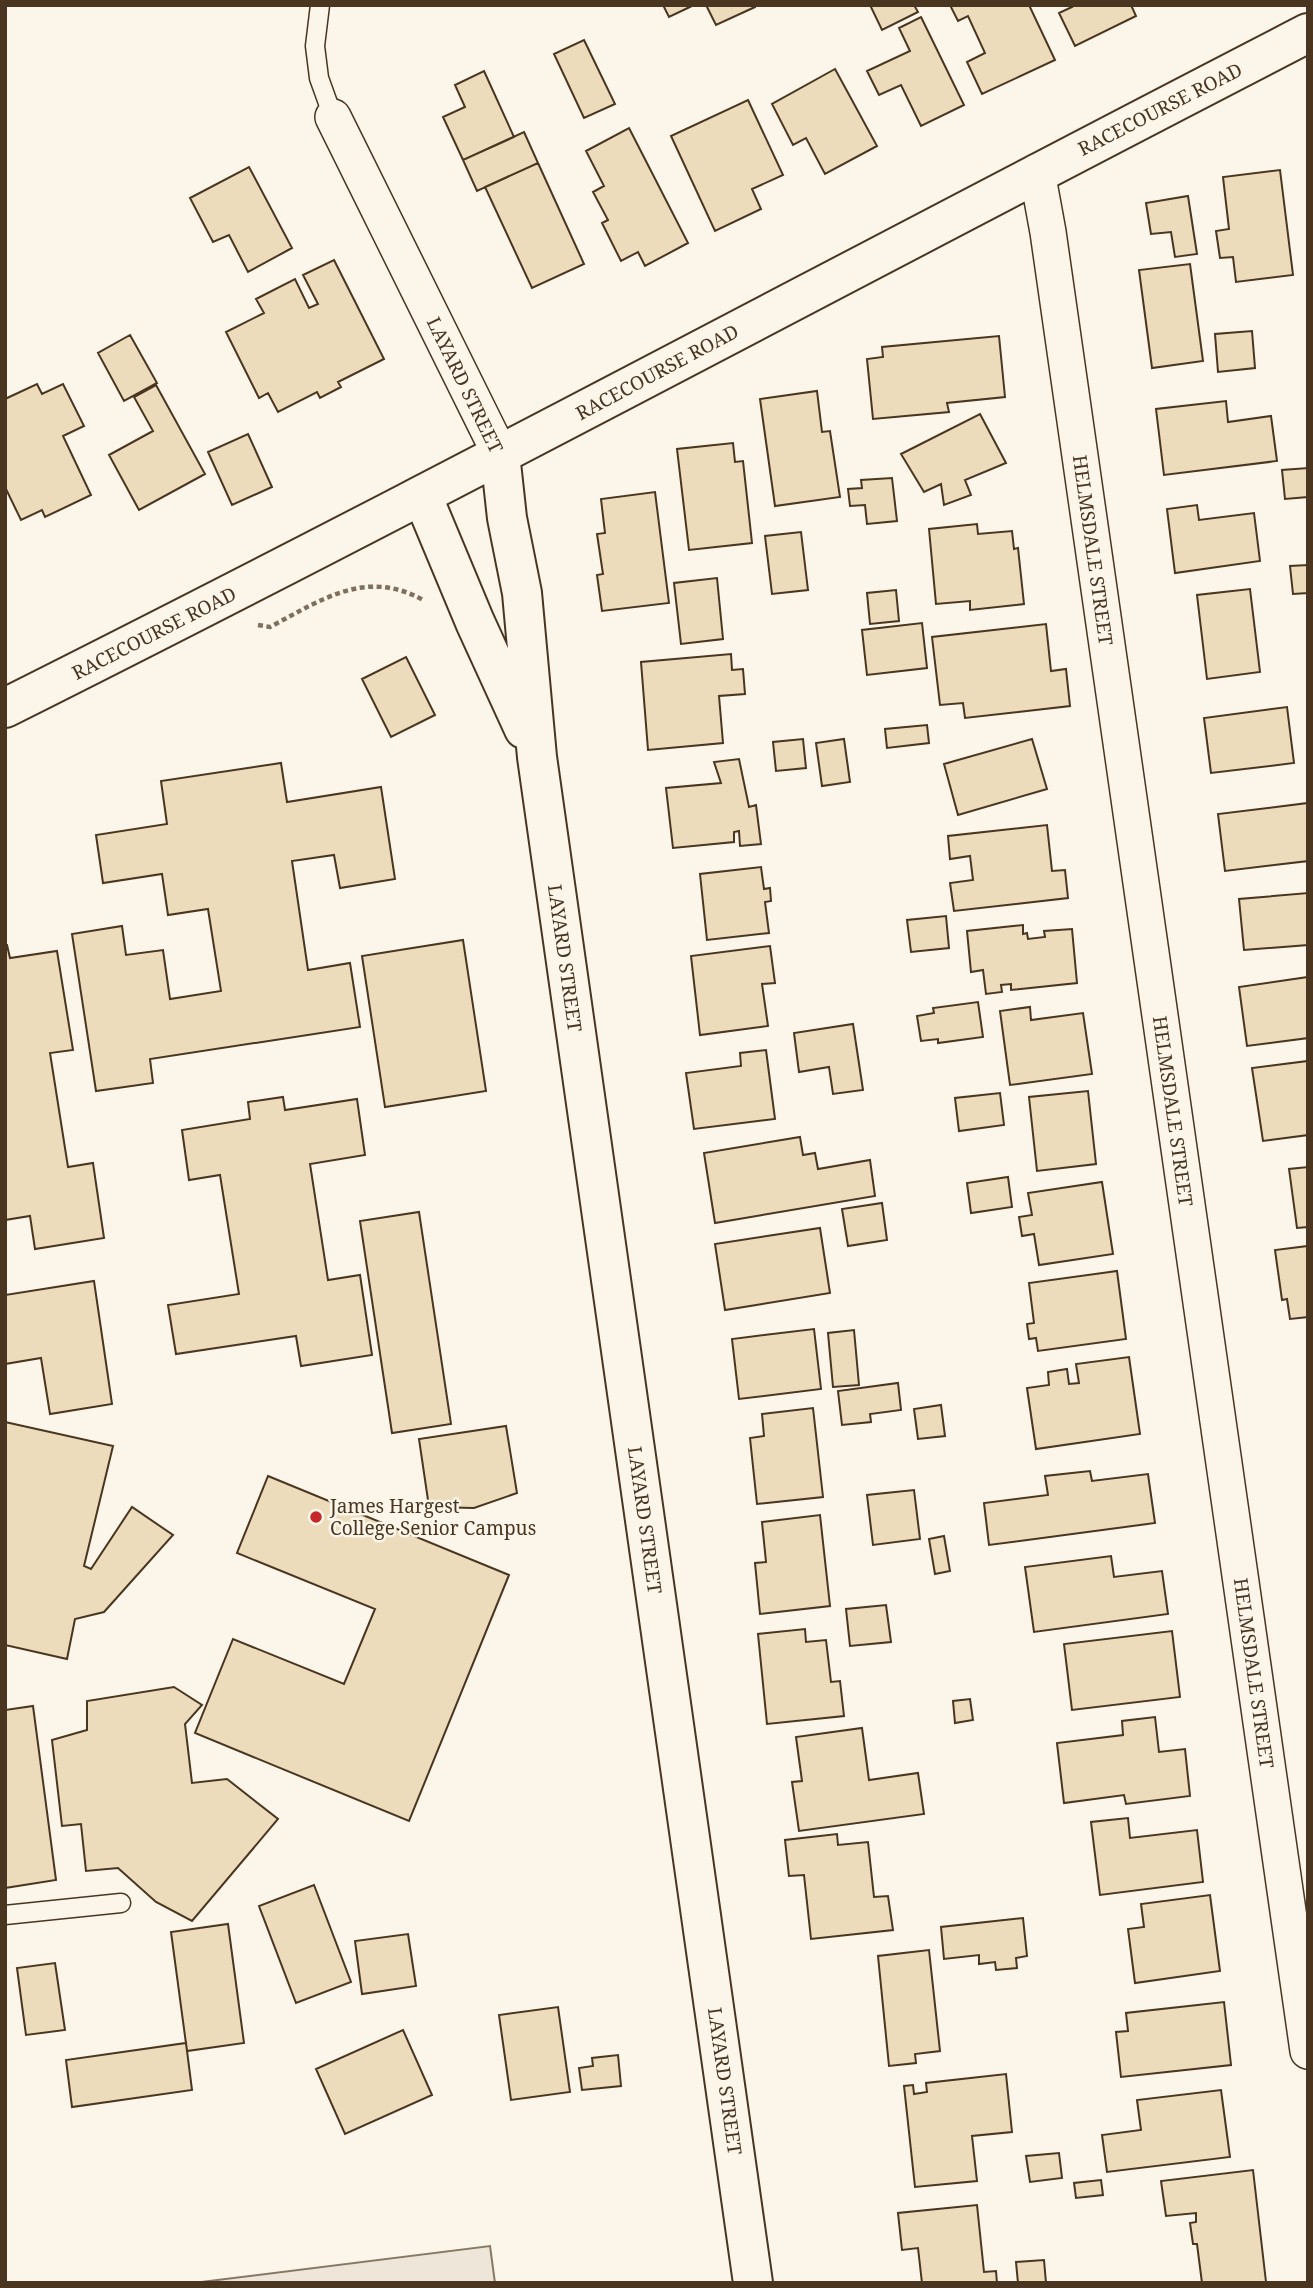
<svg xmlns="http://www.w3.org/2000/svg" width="1313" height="2288" font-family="'Noto Serif',serif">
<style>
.green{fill:#ede6d9;stroke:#887966;stroke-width:2}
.building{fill:#ecdcbc;stroke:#4a3520;stroke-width:2}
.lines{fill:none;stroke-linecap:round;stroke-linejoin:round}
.lane-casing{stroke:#4a3520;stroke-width:21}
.street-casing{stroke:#4a3520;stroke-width:38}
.secondary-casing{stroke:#4a3520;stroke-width:42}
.path{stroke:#7f6f5c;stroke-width:4.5;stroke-dasharray:5 3.5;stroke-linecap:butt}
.lane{stroke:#fbf6e9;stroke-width:18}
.street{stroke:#fbf6e9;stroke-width:35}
.secondary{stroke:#fbf6e9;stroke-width:38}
.poi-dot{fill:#c62828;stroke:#fbf6e9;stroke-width:2.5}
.labels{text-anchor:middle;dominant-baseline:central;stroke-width:5;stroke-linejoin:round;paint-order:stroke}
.street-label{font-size:19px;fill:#4a3520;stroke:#fbf6e9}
.poi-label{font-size:19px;fill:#4a3520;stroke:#fbf6e9;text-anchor:start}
</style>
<rect width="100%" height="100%" fill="#fbf6e9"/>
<path class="green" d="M490,2246l5,37h-302z"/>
<path class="building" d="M663,5h31l-25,12z
M706,5h49v2l-39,18z
M870,5h44l4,7 -36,18z
M950,5h79l26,55 -73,34 -15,-32 18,-9 -17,-37 -10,5z
M1071,5h60l5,11 -61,30 -16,-33 13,-6z
M921,17l43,88 -43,21 -20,-41 -22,10 -12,-24 43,-20 -11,-23z
M584,40l31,64 -31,14 -30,-64z
M835,69l42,77 -52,28 -19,-36 -13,7 -21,-41z
M484,71l30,66 -51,23 -20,-43 22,-10 -10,-22z
M748,100l35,75 -31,14 9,20 -46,22 -44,-95z
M629,128l59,115 -43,23 -7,-14 -17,9 -19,-38 6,-3 -15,-28 11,-6 -18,-35z
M524,132l14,31 -61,28 -14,-31z
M538,163l46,101 -52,24 -47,-101z
M249,167l43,81 -44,24 -19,-37 -16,7 -23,-44z
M1280,170l13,105 -57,7 -3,-25 -13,1 -4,-27 13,-2 -6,-52z
M1188,196l9,58 -22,3 -4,-25 -20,2 -5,-31z
M334,260l50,99 -46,23 3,5 -21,11 -3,-6 -39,20 -10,-19 -9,5 -33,-66 38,-19 -8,-14 39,-20 14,29 9,-4 -15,-29z
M1190,264l13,97 -51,7 -13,-98z
M1252,331l3,37 -37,4 -3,-38z
M130,335l27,48 -33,18 -26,-48z
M999,336l6,61 -58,6 2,9 -76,7 -6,-60 16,-2 -1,-10z
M37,384l5,10 21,-10 21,42 -21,10 28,59 -46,22 -3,-7 -21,10 -16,-33v-88z
M156,385l49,89 -66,36 -30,-55 44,-24 -19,-34z
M817,391l5,41 8,-1 10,66 -65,9 -15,-107z
M1226,401l2,21 43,-6 6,45 -113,14 -8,-66z
M980,414l26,49 -41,17 6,15 -27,10 -3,-21 -17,8 -23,-38z
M248,434l24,53 -40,18 -24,-53z
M733,443l2,19 8,-1 9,82 -63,7 -12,-101z
M1308,468v29l-23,2 -3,-29z
M892,478l5,43 -30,3 -2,-19 -15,1 -2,-17 14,-1 -1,-8z
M655,492l14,111 -67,8 -5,-36 6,-1 -6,-40 8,-1 -4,-34z
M1197,505l2,15 55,-7 6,48 -85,12 -8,-64z
M977,524l1,10 34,-3 2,18 4,-1 6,56 -54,6v-9l-34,3 -7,-75z
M801,532l7,58 -36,4 -7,-58z
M1308,565v28l-15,1 -3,-28z
M717,578l6,61 -42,5 -7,-61z
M1250,589l10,83 -53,7 -10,-84z
M896,590l3,31 -29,3 -3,-31z
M922,623l5,45 -60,7 -5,-45z
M1046,624l5,47 15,-2 4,37 -105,12 -2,-15 -23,2 -8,-68z
M731,654l1,16 11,-1 2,25 -26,2 4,47 -75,7 -7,-88z
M406,657l29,58 -44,22 -29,-58z
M1287,707l7,56 -83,10 -7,-55z
M927,725l2,18 -42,5 -2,-19z
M803,739l3,29 -30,3 -3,-29z
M844,739l6,43 -28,4 -6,-43z
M1032,739l15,50 -89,26 -14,-51z
M739,759l10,48 7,-2 5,39 -21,2 -1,-15 -5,1v10l-61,6 -7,-60 55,-5 -7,-21z
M281,763l6,39 94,-15 14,92 -55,9 -6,-33 -42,6 16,109 42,-7 10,64 -210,32 3,24 -57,8 -24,-157 50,-8 4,29 37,-5 7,49 51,-8 -13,-82 -40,6 -6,-41 -59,9 -7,-48 71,-11 -6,-43z
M1308,803v58l-83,10 -7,-57z
M1047,825l5,46 13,-1 3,28 -114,13 -4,-28 23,-3 -3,-24 -20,3 -2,-23z
M761,867l3,22 6,-1 1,13 -6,1 4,31 -62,7 -7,-66z
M1308,893v52l-64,5 -5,-51z
M946,916l3,32 -38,4 -4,-32z
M1023,925v9l4,-1 1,6 17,-2 -1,-6 28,-2 5,54 -66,7v-6l-10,1 1,7 -16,2 -3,-24 -12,2 -4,-41z
M463,940l23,151 -101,16 -23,-151z
M5,945h2l3,13 47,-7 16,99 -23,3 18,114 25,-4 11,75 -69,11 -5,-33 -25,4z
M770,946l5,37 -13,1 6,42 -68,9 -9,-79z
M1308,977v61l-61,8 -8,-59z
M978,1002l5,35 -45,6v-4l-17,2 -4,-25 17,-3 -1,-5z
M1030,1007l1,13 52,-7 9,61 -82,11 -10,-74z
M853,1024l10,66 -30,4 -4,-27 -30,5 -5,-39z
M766,1050l9,69 -81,10 -8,-56 55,-7 -1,-13z
M1308,1061v74l-45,6 -11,-73z
M1088,1091l8,73 -59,7 -8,-74z
M1000,1093l4,32 -45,6 -4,-33z
M283,1097l2,13 72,-11 8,56 -55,9 18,116 32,-5 12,80 -71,11 -5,-30 -120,18 -8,-49 71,-11 -19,-119 -31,5 -7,-50 68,-11 -2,-17z
M800,1137l3,18 12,-2 3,16 52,-9 5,36 -160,27 -11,-70z
M1308,1167v60l-11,1 -8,-59z
M1008,1177l4,30 -41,6 -4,-30z
M1102,1182l11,72 -74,11 -5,-31 -12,2 -3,-19 13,-2 -4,-22z
M882,1203l5,37 -39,6 -6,-37z
M419,1212l32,212 -59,9 -32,-212z
M820,1228l10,65 -105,17 -10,-66z
M1308,1246v71l-18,2 -3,-20 -5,1 -7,-50z
M1117,1271l9,68 -88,12 -2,-13 -7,1 -2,-15 7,-1 -5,-40z
M94,1281l18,123 -62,10 -9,-56 -36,6v-69z
M814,1329l7,60 -82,10 -7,-60z
M854,1330l5,55 -26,2 -5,-54z
M1129,1357l11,77 -104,15 -9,-61 22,-3 -1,-13 19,-3 2,15 10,-1 -3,-19z
M898,1383l3,27 -31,4 1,8 -29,3 -4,-34z
M941,1405l4,31 -27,3 -4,-30z
M813,1408l10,89 -66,7 -7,-66 14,-2 -2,-22z
M5,1422l108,24 -29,120 7,3 41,-62 41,28 -69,77 -29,7 -8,40 -62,-14z
M506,1426l11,67 -43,15 -45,-1 -10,-68z
M1090,1471l2,10 56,-7 7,49 -166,22 -5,-42 64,-8 -3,-19z
M268,1476l241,99 -100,246 -214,-88 38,-94 111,45 31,-75 -138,-56z
M914,1490l6,49 -47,6 -6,-50z
M820,1515l10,91 -70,8 -5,-51 11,-1 -4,-40z
M944,1536l6,35 -15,3 -6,-35z
M1111,1556l3,21 48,-6 6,43 -134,18 -9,-65z
M886,1605l5,37 -41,4 -4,-37z
M805,1629l1,13 20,-2 5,42 9,-1 4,35 -77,8 -9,-90z
M1172,1631l8,66 -108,13 -8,-66z
M174,1687l28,18 -17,19 7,59 35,-4 51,40 -86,102 -36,-19 -38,-34 -32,3 -5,-47 -19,2 -10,-86 35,-10v-29z
M970,1699l3,21 -18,3 -2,-22z
M33,1706l23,174 -51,8v-178z
M1155,1717l4,35 26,-3 5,47 -64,8 -2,-9 -60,8 -7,-60 66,-8 -1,-14z
M862,1728l7,52 49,-7 6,41 -125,17 -7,-49 10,-1 -6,-44z
M1128,1818l2,20 67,-8 6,52 -103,13 -9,-73z
M837,1834l1,11 30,-3 6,55 14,-1 5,34 -82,9 -7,-64 -15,1 -4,-36z
M314,1885l37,97 -55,21 -37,-97z
M1210,1895l10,76 -85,12 -7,-54 16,-2 -3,-23z
M1023,1918l4,38 -11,2 1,10 -21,2 -1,-8 -16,2v-9l-35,4 -3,-32z
M228,1924l16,119 -57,8 -16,-119z
M408,1934l8,52 -54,8 -7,-53z
M929,1950l11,101 -25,3 1,9 -27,3 -11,-110z
M55,1963l10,67 -39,5 -9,-67z
M1224,2002l7,63 -110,12 -5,-45 12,-1 -2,-18z
M558,2007l12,85 -59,8 -12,-85z
M403,2030l29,65 -87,39 -29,-65z
M186,2043l6,47 -120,17 -6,-47z
M618,2055l3,31 -39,4 -3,-22 14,-2 -1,-8z
M1006,2074l6,58 -40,4 5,45 -62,6 -11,-101 9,-1 1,9 13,-2 -1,-9z
M1221,2090l9,67 -123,15 -5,-37 39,-5 -4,-30z
M1059,2153l3,25 -32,4 -4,-26z
M1253,2170l13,112 -64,1 -5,-39h-4l-3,-21 6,-1v-9l-30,3 -5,-35z
M1101,2180l2,15 -27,3 -2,-15z
M977,2205l7,67 12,-1 1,12h-75l-4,-35 -16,2 -4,-37z
M1044,2260l2,23h-28l-2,-21z"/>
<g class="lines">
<g class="lane-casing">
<path id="lane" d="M320,5l-5,41 4,32 14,39
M5,1915l116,-12"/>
</g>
<g class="street-casing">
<path id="street" d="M333,117l167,337
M1037,172l11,60 260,1819"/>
</g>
<g class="secondary-casing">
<path id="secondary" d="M500,454l7,64 15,75 15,164 216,1526
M422,495l53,127 49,107
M5,708c437,-219 868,-451 1303,-675"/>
</g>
<path class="path" d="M258,625l12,2c51,-27 96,-59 153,-27"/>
<use href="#lane" class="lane"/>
<use href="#street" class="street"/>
<use href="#secondary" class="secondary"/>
</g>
<circle class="poi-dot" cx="316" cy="1517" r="7"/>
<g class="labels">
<g class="street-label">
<text transform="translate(1160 109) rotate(-27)">RACECOURSE ROAD</text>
<text transform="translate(657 372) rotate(-28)">RACECOURSE ROAD</text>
<text transform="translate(465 385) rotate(64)">LAYARD STREET</text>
<text transform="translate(1093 550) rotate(82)">HELMSDALE STREET</text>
<text transform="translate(154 633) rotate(-27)">RACECOURSE ROAD</text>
<text transform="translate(565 958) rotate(82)">LAYARD STREET</text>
<text transform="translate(1173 1111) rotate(82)">HELMSDALE STREET</text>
<text transform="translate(645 1520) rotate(82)">LAYARD STREET</text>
<text transform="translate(1254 1673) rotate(82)">HELMSDALE STREET</text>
<text transform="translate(725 2081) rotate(82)">LAYARD STREET</text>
</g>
<g class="poi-label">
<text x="330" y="1506">James Hargest<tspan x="330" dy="22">College Senior Campus</tspan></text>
</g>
</g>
<rect width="1313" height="2288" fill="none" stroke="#4a3520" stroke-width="14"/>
</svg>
